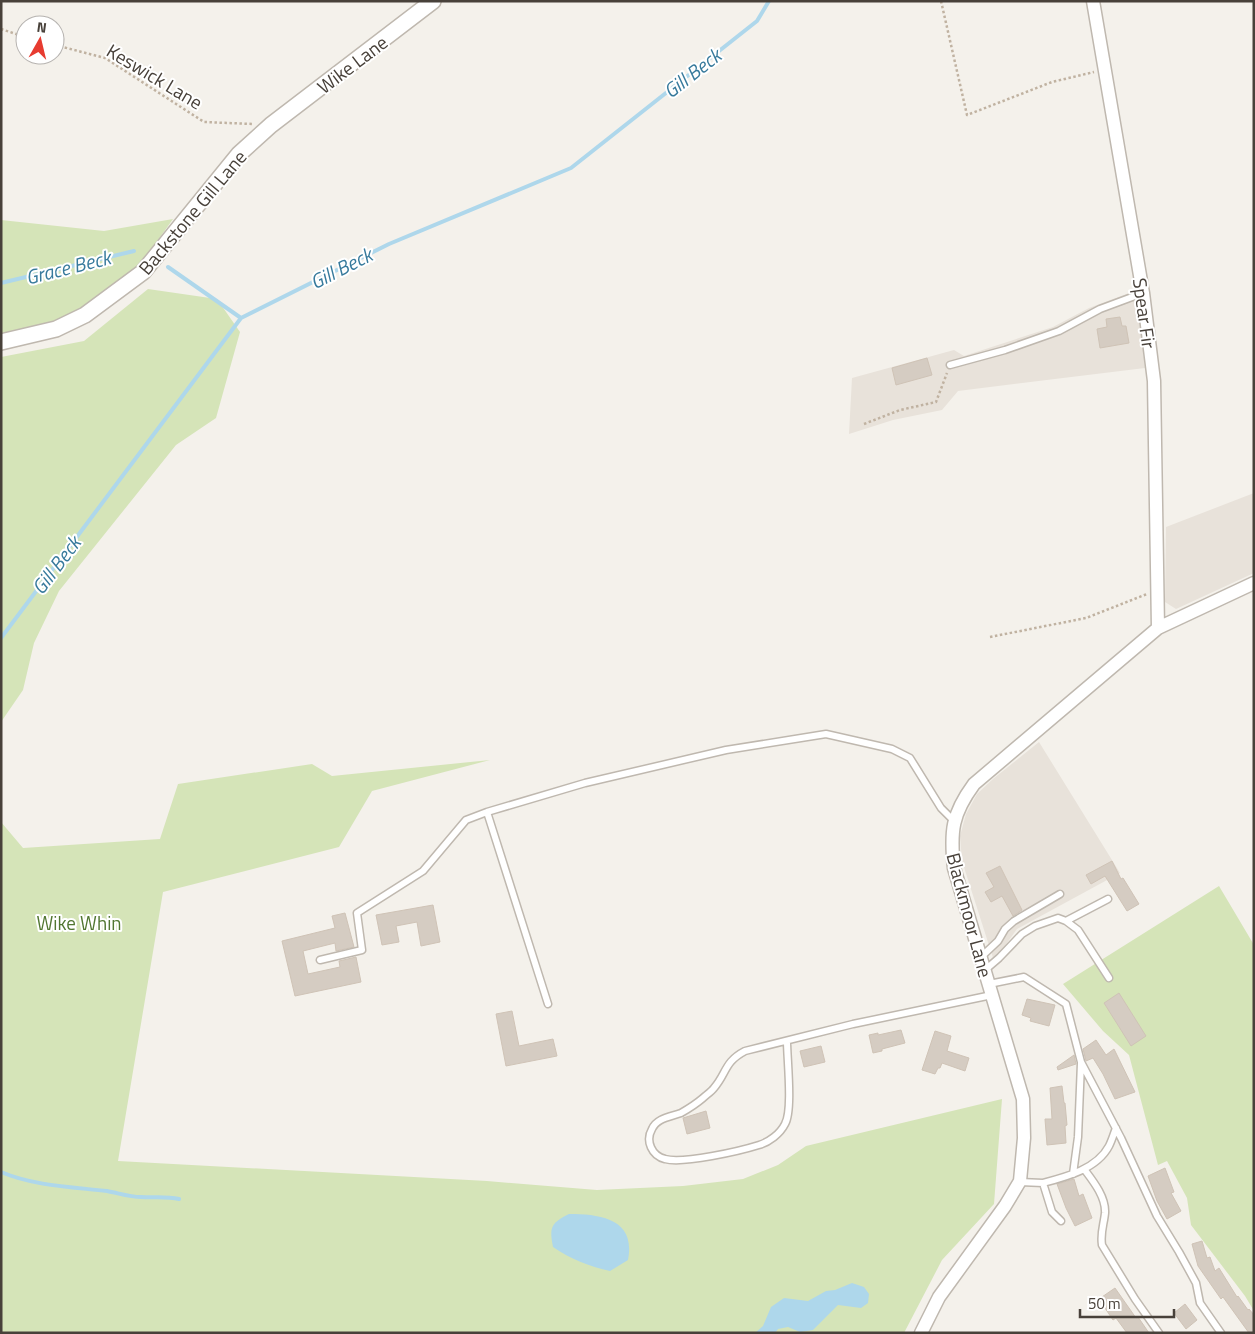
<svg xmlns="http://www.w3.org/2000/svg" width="1255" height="1334" font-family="'Titillium Web',sans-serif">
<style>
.residential{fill:#e8e2da}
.green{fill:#d5e4b8}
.water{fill:#aed7eb}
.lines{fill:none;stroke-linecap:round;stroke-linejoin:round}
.stream{stroke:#aed7eb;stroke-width:4}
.building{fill:#d5ccc2;stroke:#cfc3b6}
.service-casing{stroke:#bfb8af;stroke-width:9}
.minor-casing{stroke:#bfb8af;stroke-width:15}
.tertiary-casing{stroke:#bfb8af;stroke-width:18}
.path{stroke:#c0b2a1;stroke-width:2.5;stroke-dasharray:2.5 2.5;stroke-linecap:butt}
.service{stroke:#fff;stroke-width:6}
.minor{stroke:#fff;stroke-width:12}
.tertiary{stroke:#fff;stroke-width:15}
.labels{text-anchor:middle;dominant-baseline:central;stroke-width:4;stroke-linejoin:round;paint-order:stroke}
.street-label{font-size:19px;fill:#48413a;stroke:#fff}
.park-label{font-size:19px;fill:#517631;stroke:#fff}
.water-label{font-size:20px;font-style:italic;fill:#377a9c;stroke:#fff}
</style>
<rect width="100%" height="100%" fill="#f4f1eb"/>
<path class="residential" d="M1137,290l8,78 -187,23 -16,19 -49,10 -44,14 3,-56 102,-28 10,6 89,-29 36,-19z
M1254,493v80l-78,36 -11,-7 1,-75z
M1039,742l81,131 -103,56 -23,32 -32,-100 -2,-25 6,-22 11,-20 16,-15z"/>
<path class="green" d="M173,219l-35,49 -77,55 -60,13v-116l103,11z
M148,289l69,10 23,33 -24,86 -40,27 -117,146 -25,52 -11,47 -22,32v-365l83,-16z
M490,760l-118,31 -33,56 -176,45 -45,269 369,20 110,9 86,-4 60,-7 35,-14 28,-19 196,-47 -8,105 -52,56 -38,73h-903v-511l22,26 137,-9 18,-55 134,-20 20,12z
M1219,886l35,59v366l-9,-15 -54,-71 -4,-27 -20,-37 -9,4 -29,-110 -26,-24 -40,-47z"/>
<path class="water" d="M569,1214c32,0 67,5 59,46l-18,11c-19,-4 -40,-12 -57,-24 -4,-20 -2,-24 16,-33z
M852,1283l12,4 5,7 -1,9 -7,5 -23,-3 -25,25 -13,2 -12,-5 -10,2 -3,4h-20l8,-7 8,-19 13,-9 24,3 18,-10 9,-1z"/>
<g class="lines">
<path class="stream" d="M168,267l73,51
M1,283l133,-32
M1,638l240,-320 148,-74 182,-76 186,-147 12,-20
M1,1172c33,14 71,15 106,19 11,2 23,6 34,6 13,1 25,-1 38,2"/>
</g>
<path class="building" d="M1120,317l2,9h4l3,17 -29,5 -3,-19 10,-2 -1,-8z
M927,358l5,17 -36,10 -4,-17z
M1112,861l9,18 2,-1 16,26 -12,7 -22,-35 -14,8 -5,-9z
M1000,866l22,44 -9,6 -11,-20 -11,6 -6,-10 9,-5 -8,-14z
M433,905l7,37 -19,4 -4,-24 -21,4 3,16 -17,3 -6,-30z
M345,913l9,34 -18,4 -1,-8 -32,8 5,23 32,-7 -1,-6 17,-4 5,25 -66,14 -13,-55 53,-13 -3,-12z
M1119,993l27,43 -15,10 -27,-43z
M1027,999l28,6 -6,21 -19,-5 1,-3 -9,-3z
M512,1011l7,35 34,-7 4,17 -51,10 -10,-52z
M901,1030l4,13 -23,6v2l-9,2 -4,-18 9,-2v2z
M935,1031l16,5 -4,15 22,7 -4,13 -23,-8 -2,5h-2l-3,6 -13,-4z
M1096,1040l10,15 8,-6 21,43 -20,7 -12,-25 -10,-16 -7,3 -3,-12z
M821,1046l4,16 -21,5 -4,-16z
M1074,1055l2,9 -18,6 -1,-3z
M1062,1086l2,17h1l2,22 -2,1 1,17 -19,2 -2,-26h7l-2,-31z
M706,1111l4,17 -23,6 -4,-16z
M1165,1168l9,24 -3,1 10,18 -14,8 -10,-18 -9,-25z
M1074,1179l5,17 4,-2 9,24 -17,8 -9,-18 -9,-24z
M1202,1241l5,17 3,-1 5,14 4,-3 18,29 1,-1 10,14 1,-1 5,6v18h-5l-26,-36 -2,2 -23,-33 -6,-22z
M1115,1288l21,30 2,-1 11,16h-22l-11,-15 -3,2 -14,-21z
M1185,1304l12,16 -11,9 -12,-16z"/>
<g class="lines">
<g class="service-casing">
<path id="service" d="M950,365l55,-15 54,-19 41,-22 43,-16
M1066,921l42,-22
M981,957l17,-16 7,-12 9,-8 46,-27
M320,960l42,-10 -5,-37 66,-42 43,-51 21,-8
M985,970l14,-12 23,-24 13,-8 23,-8 8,3 12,9 31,48
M989,984l35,-7 42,27 15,58 40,76 36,78 22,36 17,31 4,20 21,30
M548,1004l-61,-192 98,-29 141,-33 100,-16 66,15 18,9 31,50 13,13
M787,1041c0,18 6,69 -2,83 -5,10 -16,18 -26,21 -19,6 -76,19 -94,14 -13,-3 -20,-18 -13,-30 5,-11 18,-12 29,-16 7,-4 15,-9 22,-15 3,-3 8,-6 11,-10 13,-15 10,-26 31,-37l108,-27 139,-29
M1084,1169c9,12 22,28 21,44 -1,11 -5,20 -3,32l33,54 24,34
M1073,1174l5,-37 3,-74
M1020,1182l23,1 9,29 9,9
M1043,1183c23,-6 54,-14 66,-37 3,-6 5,-13 7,-18"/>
</g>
<g class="minor-casing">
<path id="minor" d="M1093,1l50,292 11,88 4,247
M921,1333l18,-36 66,-91 15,-25 4,-43 -1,-39 -69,-231c-4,-37 -2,-54 20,-84l184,-156 96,-45"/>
</g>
<g class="tertiary-casing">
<path id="tertiary" d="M1,342l55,-13 29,-14 58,-43 96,-118 32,-29 162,-124"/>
</g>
<path class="path" d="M941,1l26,114 85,-33 42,-10
M1,29l24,8
M55,45l50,13 99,64 49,2
M864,424l36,-14 36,-8 11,-29
M990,637l96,-19 61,-24"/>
<use href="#service" class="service"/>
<use href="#minor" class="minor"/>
<use href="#tertiary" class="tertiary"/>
</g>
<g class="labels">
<g class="street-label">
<text transform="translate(352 64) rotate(-37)">Wike Lane</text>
<text transform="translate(155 76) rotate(31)">Keswick Lane</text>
<text transform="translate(192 212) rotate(-50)">Backstone Gill Lane</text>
<text transform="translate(1145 313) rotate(82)">Spear Fir</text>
<text transform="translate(970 915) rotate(75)">Blackmoor Lane</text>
</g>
<g class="park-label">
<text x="79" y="922">Wike Whin</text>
</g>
<g class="water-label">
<text transform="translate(692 73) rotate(-38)">Gill Beck</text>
<text transform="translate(68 267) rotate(-14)">Grace Beck</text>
<text transform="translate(341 268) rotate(-27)">Gill Beck</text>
<text transform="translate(56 565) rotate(-53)">Gill Beck</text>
</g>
</g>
<rect width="1255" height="1334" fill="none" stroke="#48413a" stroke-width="5"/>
<g transform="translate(40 40) rotate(8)"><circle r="24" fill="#ffffff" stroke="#b6b3b0"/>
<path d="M0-4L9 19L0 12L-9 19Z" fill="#e73b30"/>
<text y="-8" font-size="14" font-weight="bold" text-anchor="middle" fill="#48413a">N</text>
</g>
<path d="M1080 1309v8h94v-8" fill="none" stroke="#48413a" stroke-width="2.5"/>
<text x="1088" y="1309" font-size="15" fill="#48413a" stroke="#ffffff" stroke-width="4" paint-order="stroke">50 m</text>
</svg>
